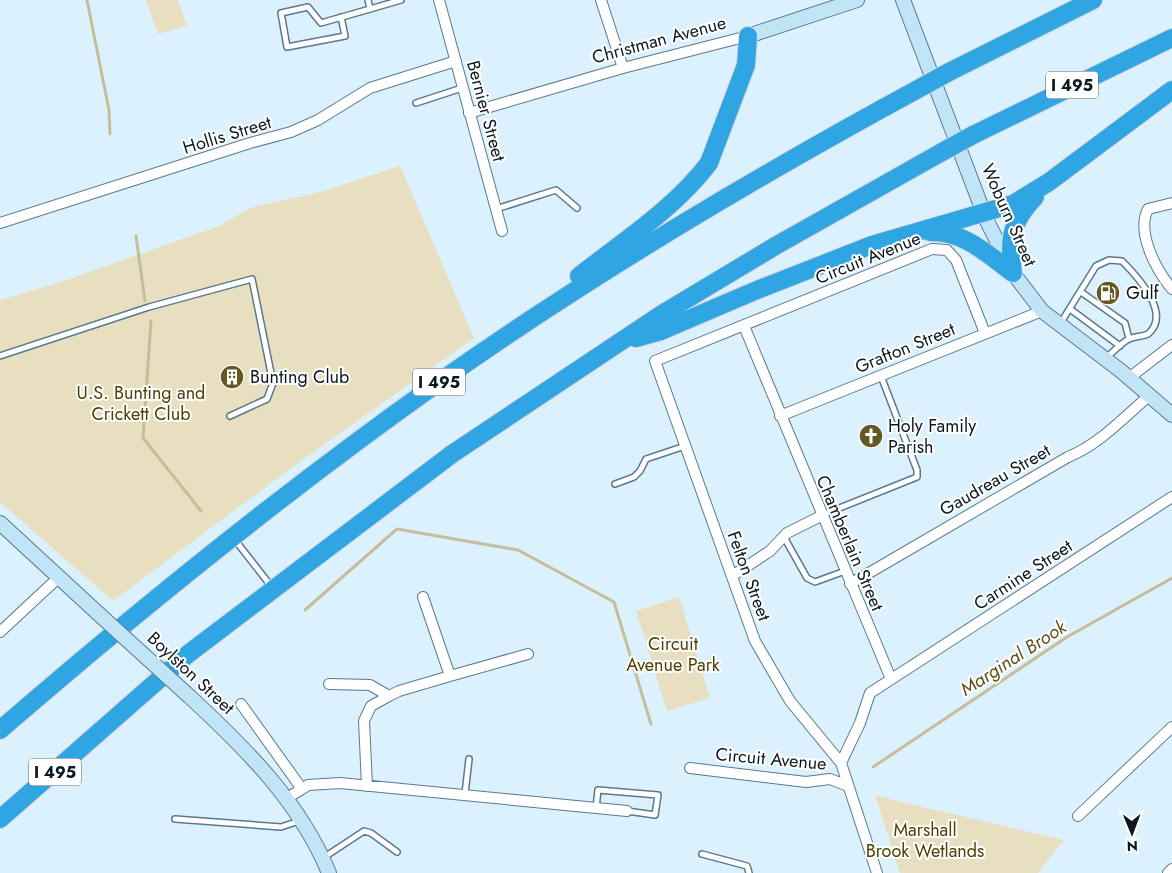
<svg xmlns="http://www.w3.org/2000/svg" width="1172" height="873" font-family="Jost,sans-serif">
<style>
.green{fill:#e7dfbf}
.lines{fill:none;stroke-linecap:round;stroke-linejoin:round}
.stream{stroke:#c6be9b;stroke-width:3}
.lane-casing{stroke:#5a798d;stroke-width:8}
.street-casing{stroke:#5a798d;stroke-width:12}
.secondary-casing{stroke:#5a798d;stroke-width:16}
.highway-casing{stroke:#d3d5d7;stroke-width:20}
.lane{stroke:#fff;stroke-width:5}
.street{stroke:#fff;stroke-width:10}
.secondary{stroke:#c1e4f7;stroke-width:14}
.highway{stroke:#30a5e3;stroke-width:18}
.secondary-bridge-casing{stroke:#5a798d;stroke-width:16;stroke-linecap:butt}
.highway-bridge-casing{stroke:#d3d5d7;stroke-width:20;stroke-linecap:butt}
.secondary-bridge{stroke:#c1e4f7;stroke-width:14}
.highway-bridge{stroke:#30a5e3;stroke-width:18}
.labels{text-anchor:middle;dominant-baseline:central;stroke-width:4;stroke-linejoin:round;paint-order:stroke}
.shield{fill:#fff;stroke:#545d62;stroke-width:1}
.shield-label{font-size:16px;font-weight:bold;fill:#0b181f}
.street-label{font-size:18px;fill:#0b181f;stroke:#fff}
.poi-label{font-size:18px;fill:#0b181f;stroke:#fff;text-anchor:start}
.park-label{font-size:18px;fill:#4f4101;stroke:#fff}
.water-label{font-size:19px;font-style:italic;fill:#605218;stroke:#fff}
</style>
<rect width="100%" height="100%" fill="#dcf1fe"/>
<path class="green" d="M146,0h32l9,26 -29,8z
M400,166l74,172 -187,133 -174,130 -113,-99v-202l64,-19 155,-55 31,-18 74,-17z
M679,597l31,101 -43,13 -31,-100z
M875,795l26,7 163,38 -26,33h-138z"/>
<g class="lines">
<path class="stream" d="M87,0l22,110 1,24
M136,236l9,65
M151,321l-8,117 58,73
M305,610l92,-81 121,21 96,52 37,122
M873,767l194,-130 105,-59"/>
<g class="lane-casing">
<path id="lane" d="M368,0l2,9 31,-9
M341,17l4,19 -58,11 -6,-34 27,-6 13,16 49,-14
M416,103l46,-15
M496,209l60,-19 21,18
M1081,292l44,31 4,16
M1070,309l50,37
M1060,324l36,-58 13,-6 13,1c16,16 50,53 26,73 -6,3 -13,2 -19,5 -8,4 -17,14 -24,20
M0,356l149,-49 103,-28 21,104 -6,16 -37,17
M615,484l19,-7 6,-6 6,-12 39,-13
M822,515l95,-38v-7l-36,-94
M784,537l23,41 8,4 30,-11
M235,540l36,46
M465,794l4,-35
M596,808l2,-18 60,5 -3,20 -28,-4
M175,819l106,8 18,-6
M702,854l45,12 2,7
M323,858l41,-27 7,2 26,19"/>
</g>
<g class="street-casing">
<path id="street" d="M439,0l63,231
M601,0l22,68
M469,113l154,-45 125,-32
M1172,203l-24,6c-12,23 8,61 24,80
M0,223l250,-80 41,-11 27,-12 52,-32 86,-27
M744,326l147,353
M1129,378l43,-33
M780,416l262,-105
M732,576l38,-25 17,-18 34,-17
M850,584l218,-127c32,-13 56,-40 82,-62
M423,597l27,79 78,-22
M0,632l58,-54
M329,684l41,1 19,11 10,-5 51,-15
M241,704l61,85 -15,9
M841,763l19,-40 10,-30 302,-196
M690,768l116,14 24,-3 18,7
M367,786l-3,-65 7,-15 18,-10
M302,789l6,-4 32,-2 287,28
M1078,816l94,-89
M877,873l-36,-110 -51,-62 -35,-60 -100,-280 277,-112 15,1 9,10 29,73
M1168,873l4,-4"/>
</g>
<g class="secondary-casing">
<path id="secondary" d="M903,0l83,219 27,54 29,38 79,60 51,44
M748,36l109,-36
M0,523l102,94
M190,697c56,52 110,105 139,176"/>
</g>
<g class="highway-casing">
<path id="highway" d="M949,72l144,-72
M973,135l199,-97
M930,232c34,-1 57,22 83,41
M1013,273c-5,-34 -2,-51 22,-76
M579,276c45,-35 96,-68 130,-113l37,-98 2,-29
M636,338l25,-7 96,-41 115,-45 141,-41 36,-22 123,-92
M0,730c142,-123 288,-241 442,-350 152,-107 312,-202 476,-291
M0,819l188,-165 264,-200 210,-140 115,-69 165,-93"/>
</g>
<use href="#lane" class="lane"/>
<use href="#street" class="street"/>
<use href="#secondary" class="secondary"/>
<use href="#highway" class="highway"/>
<g class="secondary-bridge-casing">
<path id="secondary-bridge" d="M102,617l88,80"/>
</g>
<g class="highway-bridge-casing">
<path id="highway-bridge" d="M918,89l31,-17
M942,152l31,-17"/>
</g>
<use href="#secondary-bridge" class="secondary-bridge"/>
<use href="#highway-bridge" class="highway-bridge"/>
</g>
<defs>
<g id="fuel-disc" transform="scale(1.25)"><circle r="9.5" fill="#645824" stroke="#fff"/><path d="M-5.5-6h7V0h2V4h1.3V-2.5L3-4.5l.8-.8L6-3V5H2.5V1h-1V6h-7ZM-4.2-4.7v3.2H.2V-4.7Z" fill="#fff"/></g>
<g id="building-disc" transform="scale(1.25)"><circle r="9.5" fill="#645824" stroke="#fff"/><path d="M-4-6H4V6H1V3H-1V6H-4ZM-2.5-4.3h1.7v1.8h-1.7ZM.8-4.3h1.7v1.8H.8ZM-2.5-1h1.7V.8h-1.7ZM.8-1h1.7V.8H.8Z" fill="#fff"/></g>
<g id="church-disc" transform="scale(1.25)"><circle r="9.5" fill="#645824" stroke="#fff"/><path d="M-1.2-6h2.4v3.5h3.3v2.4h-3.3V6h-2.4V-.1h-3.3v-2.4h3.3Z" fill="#fff"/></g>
</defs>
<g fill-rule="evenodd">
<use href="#fuel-disc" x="1108" y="293"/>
<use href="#building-disc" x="232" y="377"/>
<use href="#church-disc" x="871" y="436"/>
</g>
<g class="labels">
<g class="shield">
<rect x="1046" y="71.5" width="52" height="27" rx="4"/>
<rect x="413" y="368.5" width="52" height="27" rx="4"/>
<rect x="29" y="758.5" width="52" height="27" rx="4"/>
</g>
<g class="shield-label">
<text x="1072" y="85">I 495</text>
<text x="439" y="382">I 495</text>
<text x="55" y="772">I 495</text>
</g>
<g class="street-label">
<text transform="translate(659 40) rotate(-15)">Christman Avenue</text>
<text transform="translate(486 111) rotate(75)">Bernier Street</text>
<text transform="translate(227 135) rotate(-17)">Hollis Street</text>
<text transform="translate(1009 215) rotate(66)">Woburn Street</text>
<text transform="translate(868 258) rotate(-22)">Circuit Avenue</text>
<text transform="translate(905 348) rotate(-22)">Grafton Street</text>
<text transform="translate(995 480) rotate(-30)">Gaudreau Street</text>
<text transform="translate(850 543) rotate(67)">Chamberlain Street</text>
<text transform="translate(1023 575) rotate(-33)">Carmine Street</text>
<text transform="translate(749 576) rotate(70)">Felton Street</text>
<text transform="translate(191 673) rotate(43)">Boylston Street</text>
<text transform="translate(771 759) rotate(5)">Circuit Avenue</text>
</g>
<g class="poi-label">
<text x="1126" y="293">Gulf</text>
<text x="250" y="377">Bunting Club</text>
<text x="888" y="426">Holy Family<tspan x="888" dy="21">Parish</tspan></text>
</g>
<g class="park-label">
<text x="141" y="393">U.S. Bunting and<tspan x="141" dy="21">Crickett Club</tspan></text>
<text x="673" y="644">Circuit<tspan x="673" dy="21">Avenue Park</tspan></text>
<text x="925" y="830">Marshall<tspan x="925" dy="21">Brook Wetlands</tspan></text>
</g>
<g class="water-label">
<text transform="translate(1013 658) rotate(-33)">Marginal Brook</text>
</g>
</g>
<g transform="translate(1132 833) rotate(179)" stroke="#ffffff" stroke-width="4" paint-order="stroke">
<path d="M0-4L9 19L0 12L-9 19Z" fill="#0b181f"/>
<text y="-8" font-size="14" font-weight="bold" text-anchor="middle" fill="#0b181f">N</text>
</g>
</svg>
